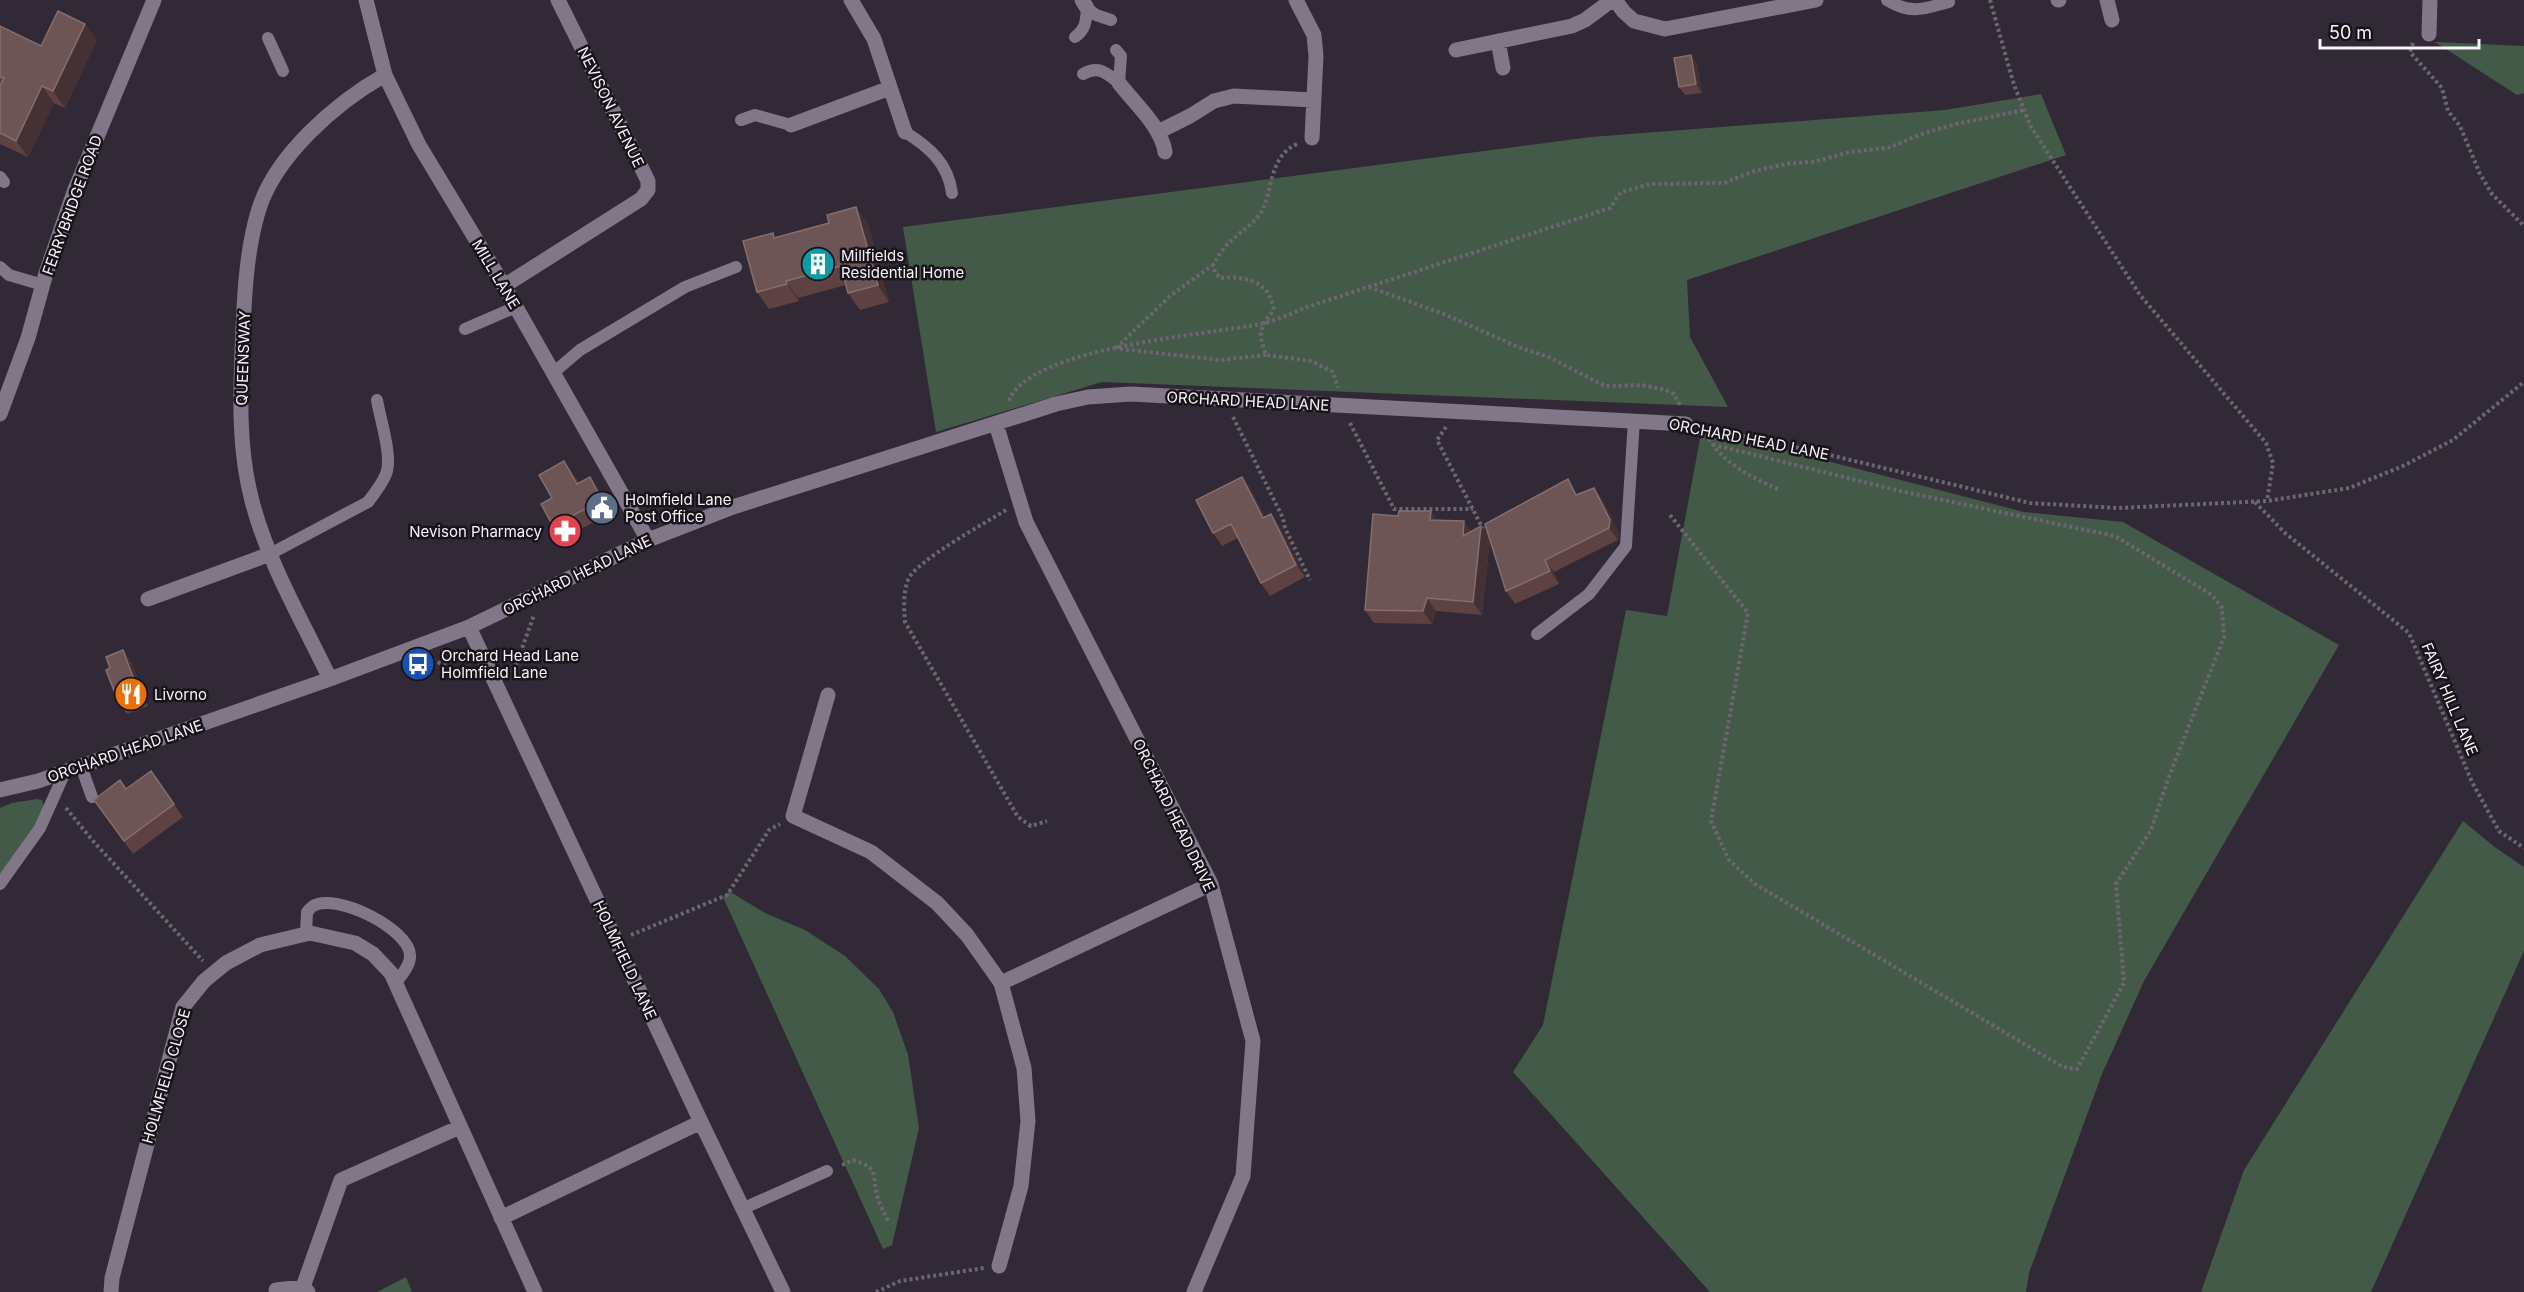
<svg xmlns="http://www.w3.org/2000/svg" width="2524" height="1292" font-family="Inter,sans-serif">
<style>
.green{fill:#435a48}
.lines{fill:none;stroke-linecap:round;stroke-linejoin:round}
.path{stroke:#6d6672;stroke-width:4;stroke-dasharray:3 3;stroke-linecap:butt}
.service{stroke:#817788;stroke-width:12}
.minor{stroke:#817788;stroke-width:15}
.tertiary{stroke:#817788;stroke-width:15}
.wall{fill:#5e4241}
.shaded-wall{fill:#453034}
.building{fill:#6e5555;stroke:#846e6f;stroke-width:1.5}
.labels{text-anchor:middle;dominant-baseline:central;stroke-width:5;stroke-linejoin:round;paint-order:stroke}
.street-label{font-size:15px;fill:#f8f2fb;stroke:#171319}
.poi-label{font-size:15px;fill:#f8f2fb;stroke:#171319;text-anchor:start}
</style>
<rect width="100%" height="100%" fill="#312936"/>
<path class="green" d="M2435,42l89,4v47l-7,2z
M2041,94l25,61 -379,125 3,57 38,70 -626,-25 -166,50 -33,-205 688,-90 354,-27z
M1712,431l312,81 99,10 216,123 -195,336 -42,93 -73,199 -3,19h-316l-197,-220 30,-47 83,-415 41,6 33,-177z
M37,799l5,1 2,7 -4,11 -40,58v-68l12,-5z
M2463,821l33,27 28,19v84l-153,341h-170l43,-122z
M729,891l36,22 40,17 40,26 34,33 14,23 15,43 11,73 -27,117 -9,4 -160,-352z
M406,1277l6,15h-35z"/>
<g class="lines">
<path class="path" d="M1990,0l24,85 17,42 109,168 126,148 7,20 -6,38
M2413,43l-3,9 32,36 6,23 12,15 20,48 12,20 32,32
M1297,144c-27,12 -24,42 -34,65 -7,14 -22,22 -33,33 -7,6 -12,15 -17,23l2,7 5,6c25,-2 49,2 54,32 -15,18 -16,23 -8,45l45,6 22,11 5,16
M1369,287l75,27 74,33 31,10 56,29 37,-1 24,5 8,4 7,13
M1116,348l54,-52 43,-31
M1120,349l101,11 45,-5
M1009,401c19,-54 199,-66 251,-77 16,-3 32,-11 47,-17l303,-99 11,-16 30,-8 73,-1 30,-12 37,-8 22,-1 37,-10 38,-4 34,-14 34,-10 68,-14
M1233,417l50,101 2,10 25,52
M1350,423l44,86h79
M1446,427l-9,13 46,89
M1702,427l111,24 217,52 88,5 149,-7 82,-13 54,-22 50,-26 71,-58
M1703,428c15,33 45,48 77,62
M2255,502l30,31 124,100 63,149 27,49 25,17
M1006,510c-19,12 -92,52 -98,70 -5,14 -4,28 -3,42l113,195 13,9 16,-5
M1670,515l78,98 -37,208 18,39 26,24 308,183 14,2 47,-86 -8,-99 35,-54 17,-51 56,-142 -2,-29 -10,-13 -97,-59 -215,-45 -189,-47
M432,660l41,16
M507,671l8,-3 19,-53
M66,808l27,33 110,120
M631,935l96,-40 42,-65 11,-6
M842,1165l11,-5c28,8 18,16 25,39 2,7 7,15 10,22
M876,1292l24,-11 84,-13"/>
<path class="service" d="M1887,0c25,15 36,9 62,2
M1087,8l9,7 15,5
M1075,37c11,-8 11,-16 12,-29
M268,38l15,33
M1116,50l5,6 -2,27
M1083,74c15,-9 24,-1 36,9
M741,120l14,-5 36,10
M905,132c24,15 43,31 47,61
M0,177l4,5
M0,267l9,8 34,10
M465,329l51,-22
M553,373l27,-23 105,-63 51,-20
M270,554l98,-52c7,-9 14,-18 18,-28 7,-17 -6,-55 -9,-74
M1537,634l52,-40 37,-48 8,-126
M81,766l11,31
M0,884l40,-56 25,-56
M306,934l1,-22c2,-2 4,-5 6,-6 23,-14 96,23 97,49 1,10 -9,21 -15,29
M744,1208l83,-37"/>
<path class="minor" d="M366,0l19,75 34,70 85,141 144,254
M851,0l23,39 31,93
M1082,0l5,8
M1296,0l18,35 2,21 -4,82
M1615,0l9,12 10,9 31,8 151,-29
M2058,0h1
M2107,0l5,20
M2429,34l1,-34
M1498,41l5,27
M1456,50l116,-24 13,-6 27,-20
M1119,83c16,21 42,43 46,69
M791,125l99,-37
M1158,132l32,-16 24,-15 20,-5 79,4
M504,286l137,-87 7,-9v-9l-90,-181
M996,424l30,98 185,362 42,157 -10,135 -49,116
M148,599l122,-45
M469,627l232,495 82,170
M330,679c-27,-57 -62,-116 -78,-178 -13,-49 -12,-100 -10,-149 2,-46 3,-96 16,-140 16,-56 79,-110 127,-137
M828,695l-35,121 78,36 66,51 30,32 34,48 23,85 4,53 -7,65 -22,80
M0,790l38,-9 292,-102 139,-52 179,-87 85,-33 323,-103 32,-7 43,-3 555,30
M1001,983l210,-99
M501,1218l200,-96
M303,1287l38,-107 119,-53
M276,1290l27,-3 5,5
M111,1292l1,-14 71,-271 21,-26 22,-18 34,-18 50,-12 45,10 18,11 18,19 144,319"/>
<path class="tertiary" d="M0,414l28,-76 18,-65 28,-81 80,-192"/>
</g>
<path class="wall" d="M85,24l12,16 -32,68 -11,-5 -26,54 -28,-13v-118l41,20z
M1691,55l6,9 5,29 -17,2 -6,-8z
M868,224l21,78 -29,8 -12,-17 -2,-8 -48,13 1,3 -30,8 -12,-17 19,-54z
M564,461l15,22 20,7 12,23 -49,26 -9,-13 -1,-28z
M1242,477l9,13 14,27 15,10 25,50 -35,19 -9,-13 -23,-45 -16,8 -9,-13z
M1578,494l25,6 16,33 -1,7 -64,32 5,12 -44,20 -9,-13 -16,-52 -8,76 -46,-4 -4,13 -58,-1 -9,-13 33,-94 33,-5 6,10h27l7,11 10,-6 9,12z
M123,650l9,13 16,43 -21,8 -9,-13 -8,-33z
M151,771l32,46 -50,37 -39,-54 32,-11z"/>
<path class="shaded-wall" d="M85,24l12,16 -32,68 -12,-17z
M1691,55l6,9 5,29 -6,-9z
M42,86l12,17 -26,54 -12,-16z
M856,207l12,17 21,78 -11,-17z
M786,281l12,17 1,3 -12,-17z
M564,461l9,13 13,23 -9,-13z
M590,477l9,13 12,23 -9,-13z
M1242,477l9,13 21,41 -9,-13z
M1594,488l9,12 16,33 -1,7 -9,-12z
M1431,511l9,13 -10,-4z
M1271,514l9,13 25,50 -9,-12z
M1464,521l8,13 -9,2z
M1481,526l9,13 -8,76 -9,-13z
M1545,560l9,12 5,12 -9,-13z
M1427,598l9,13 -4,13 -9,-13z
M123,650l9,13 16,43 -9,-13z"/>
<path class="building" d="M58,11l27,13 -32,67 -11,-5 -26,55 -16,-8v-47l4,-8 -4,-1v-51l41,20z
M1691,55l5,29 -17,3 -5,-29z
M856,207l22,78 -30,8 -7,-27 -55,15 1,3 -30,8 -14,-51 30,-8 1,5 55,-15 -2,-8z
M564,461l13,23 13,-7 12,23 -49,26 -12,-22 11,-6 -13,-23z
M1242,477l21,41 8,-4 25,51 -35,18 -30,-59 -18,9 -17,-33z
M1568,479l8,16 18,-7 16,32 -1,8 -64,32 5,11 -44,20 -21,-67z
M1399,511h32l-1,9 34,1 -1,15 18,-10 -8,76 -46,-4 -4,13 -58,-1 8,-96 25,2z
M123,650l16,43 -21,8 -12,-31 4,-2 -4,-11z
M151,771l23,33 -50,37 -30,-41 26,-20 6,9z"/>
<defs>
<g id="building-disc" transform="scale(1.725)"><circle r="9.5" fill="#0f9aa8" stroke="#171319"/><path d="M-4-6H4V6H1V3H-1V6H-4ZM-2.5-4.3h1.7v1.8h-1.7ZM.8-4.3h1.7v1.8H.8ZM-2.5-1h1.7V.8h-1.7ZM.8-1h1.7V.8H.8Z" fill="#fff"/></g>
<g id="civic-disc" transform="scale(1.725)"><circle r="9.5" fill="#5c6f8a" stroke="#171319"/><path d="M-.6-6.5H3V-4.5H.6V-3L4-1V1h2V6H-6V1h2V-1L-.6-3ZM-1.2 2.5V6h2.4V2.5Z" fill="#fff"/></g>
<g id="pharmacy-disc" transform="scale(1.725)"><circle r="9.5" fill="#e0444e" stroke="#171319"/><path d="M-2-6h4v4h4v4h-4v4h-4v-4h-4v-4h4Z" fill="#fff"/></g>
<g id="bus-disc" transform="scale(1.725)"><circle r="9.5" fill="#1a4fb4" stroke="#171319"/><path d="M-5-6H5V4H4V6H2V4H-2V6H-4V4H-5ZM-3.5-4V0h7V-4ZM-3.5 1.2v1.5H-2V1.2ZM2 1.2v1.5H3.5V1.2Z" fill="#fff"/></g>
<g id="restaurant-disc" transform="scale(1.725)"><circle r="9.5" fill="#e8710a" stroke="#171319"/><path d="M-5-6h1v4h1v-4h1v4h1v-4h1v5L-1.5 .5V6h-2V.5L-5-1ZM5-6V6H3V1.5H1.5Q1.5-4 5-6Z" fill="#fff"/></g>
</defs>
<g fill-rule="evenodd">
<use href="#building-disc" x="818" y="264"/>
<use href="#civic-disc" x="602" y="508"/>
<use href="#pharmacy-disc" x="565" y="531"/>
<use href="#bus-disc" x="418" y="664"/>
<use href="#restaurant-disc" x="131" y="694"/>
</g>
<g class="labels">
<g class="street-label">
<text transform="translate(611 107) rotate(64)">NEVISON AVENUE</text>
<text transform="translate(72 205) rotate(-70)">FERRYBRIDGE ROAD</text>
<text transform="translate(496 274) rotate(59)">MILL LANE</text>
<text transform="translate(243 358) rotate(-88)">QUEENSWAY</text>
<text transform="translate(1248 401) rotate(3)">ORCHARD HEAD LANE</text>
<text transform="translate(1749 439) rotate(11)">ORCHARD HEAD LANE</text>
<text transform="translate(577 575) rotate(-26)">ORCHARD HEAD LANE</text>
<text transform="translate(2450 699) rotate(67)">FAIRY HILL LANE</text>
<text transform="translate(125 751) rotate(-19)">ORCHARD HEAD LANE</text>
<text transform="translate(1174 815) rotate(64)">ORCHARD HEAD DRIVE</text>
<text transform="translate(625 960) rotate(65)">HOLMFIELD LANE</text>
<text transform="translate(166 1076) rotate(-74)">HOLMFIELD CLOSE</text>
</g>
<g class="poi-label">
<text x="841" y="255">Millfields<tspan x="841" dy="17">Residential Home</tspan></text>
<text x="625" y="499">Holmfield Lane<tspan x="625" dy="17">Post Office</tspan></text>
<text x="542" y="531" text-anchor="end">Nevison Pharmacy</text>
<text x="441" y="655">Orchard Head Lane<tspan x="441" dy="17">Holmfield Lane</tspan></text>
<text x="154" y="694">Livorno</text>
</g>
</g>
<path d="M2320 39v9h159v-9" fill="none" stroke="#f8f2fb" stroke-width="3"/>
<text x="2329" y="39" font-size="18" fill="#f8f2fb" stroke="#171319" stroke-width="4.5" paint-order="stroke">50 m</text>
</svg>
